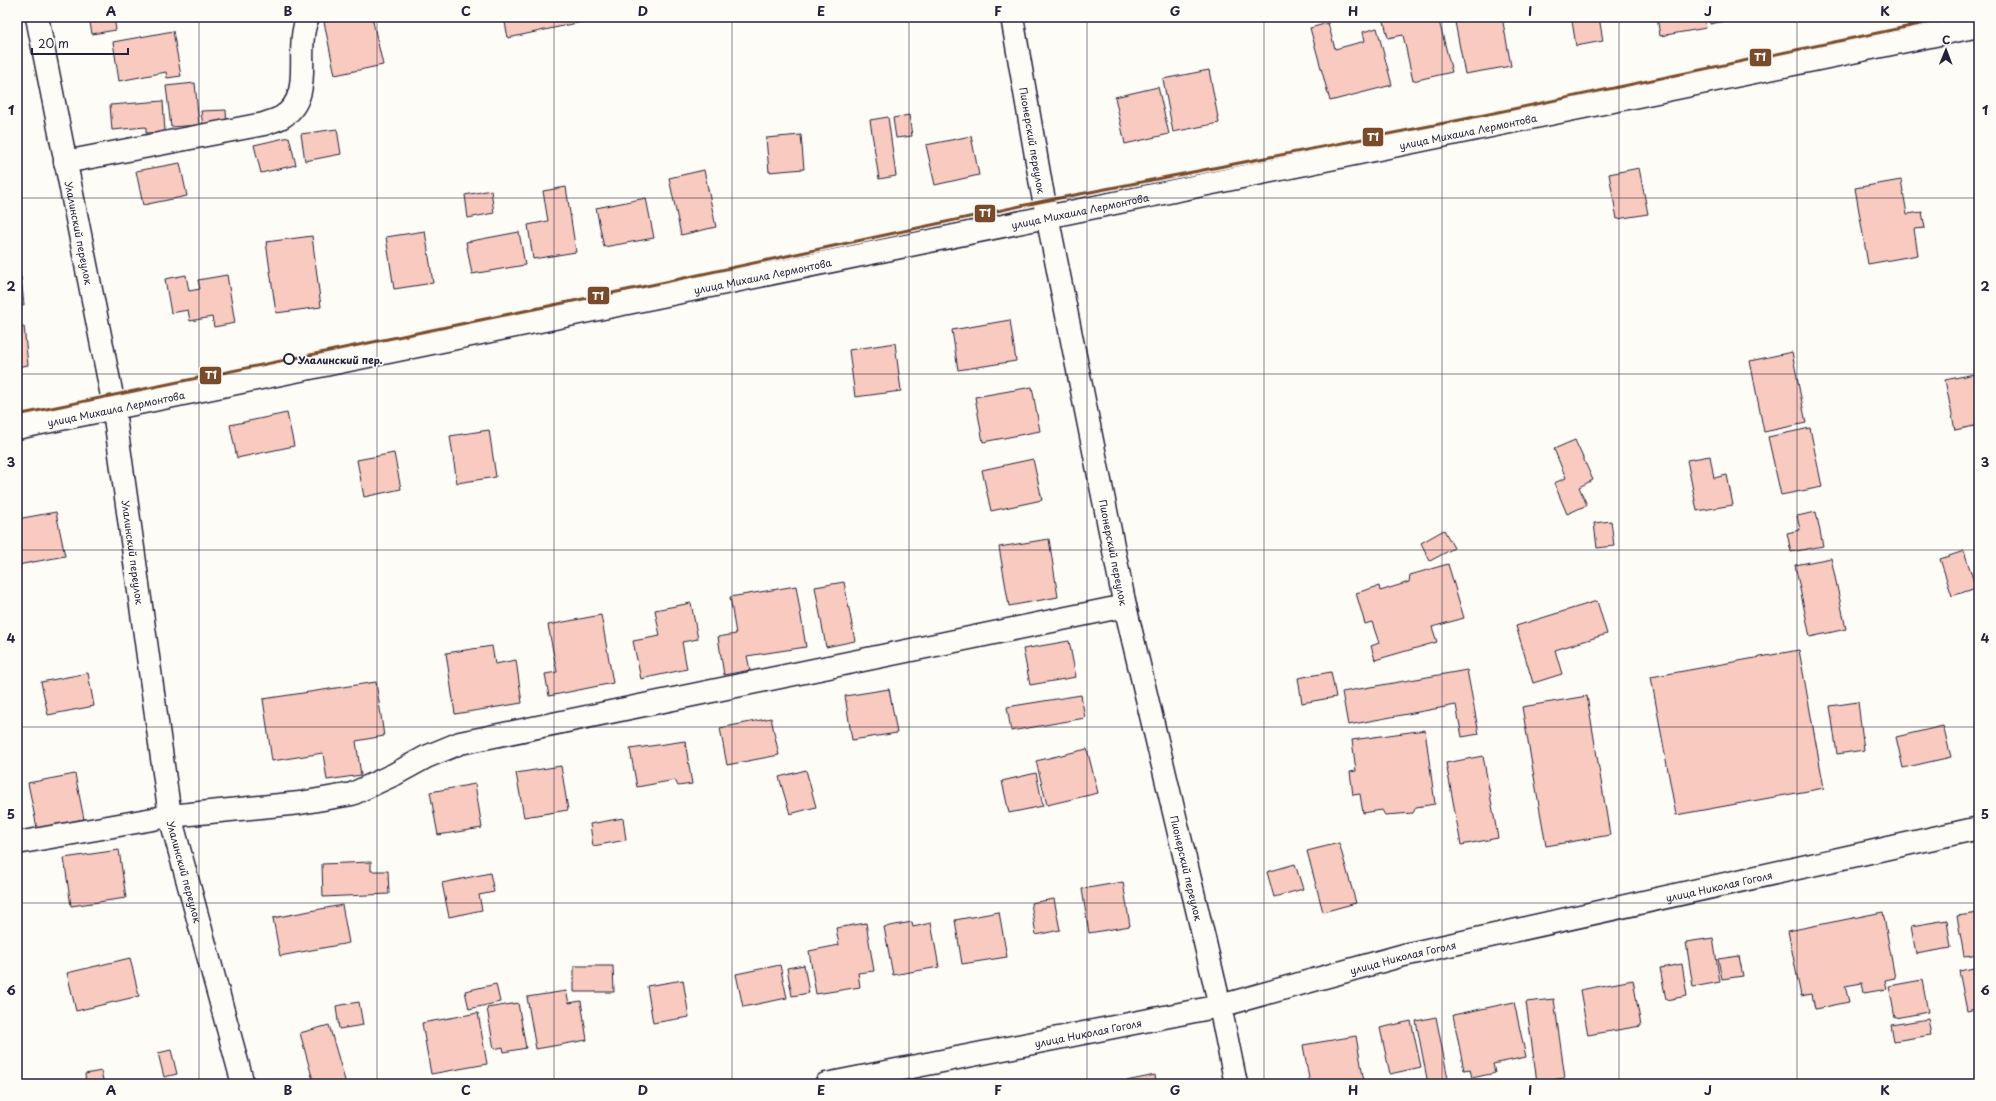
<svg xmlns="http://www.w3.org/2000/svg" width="1996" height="1101" font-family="'Playpen Sans',sans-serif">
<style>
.building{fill:#f9cabf;stroke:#22223b}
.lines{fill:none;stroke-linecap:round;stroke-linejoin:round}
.minor-casing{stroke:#22223b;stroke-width:25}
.minor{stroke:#fdfcf7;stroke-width:22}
.tram-1-casing{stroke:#fdfcf7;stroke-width:6}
.tram-1{stroke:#7a4b2a;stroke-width:3}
.grid{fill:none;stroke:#22223b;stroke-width:1;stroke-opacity:0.55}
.stop-dot{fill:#fdfcf7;stroke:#22223b;stroke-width:2}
.labels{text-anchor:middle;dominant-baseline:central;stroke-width:3.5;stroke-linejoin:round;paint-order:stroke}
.street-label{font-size:10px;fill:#22223b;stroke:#fdfcf7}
.stop-label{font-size:10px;font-weight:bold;fill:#22223b;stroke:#fdfcf7;text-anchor:start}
.line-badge{stroke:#fdfcf7;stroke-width:1.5}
.badge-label{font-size:11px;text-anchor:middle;font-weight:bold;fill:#fff}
.neatline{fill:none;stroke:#22223b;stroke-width:1.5}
.grid-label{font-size:13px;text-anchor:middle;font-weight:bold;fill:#22223b}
</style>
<rect width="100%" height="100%" fill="#fdfcf7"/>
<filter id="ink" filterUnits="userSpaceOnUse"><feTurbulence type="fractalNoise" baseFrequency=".025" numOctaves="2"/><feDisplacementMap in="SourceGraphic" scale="8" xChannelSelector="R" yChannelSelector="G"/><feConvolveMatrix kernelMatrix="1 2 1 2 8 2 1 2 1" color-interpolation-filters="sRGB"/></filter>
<g filter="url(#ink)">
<path class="building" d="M89,17h25l2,13 -24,4z
M347,17h25l11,48 -48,10 -11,-53z
M504,17h81l1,4 -78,17z
M1383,17h55l14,55 -39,9 -10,-46 -15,3z
M1480,17h22l9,49 -46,8 -10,-52z
M1599,17l4,24 -27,5 -4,-25z
M1657,17h47l2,11 -46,8z
M1709,17h30v1l-29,6z
M1328,23l7,26 30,-8 -2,-9 14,-4 15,57 -62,16 -20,-73z
M173,31l8,45 -14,2 -1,-6 -47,9 -6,-39z
M1209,70l10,53 -46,9 -10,-53z
M195,83l4,42 -28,2 -5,-41z
M1158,87l11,47 -44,10 -10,-47z
M163,101l2,31 -19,1v-6l-34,3 -2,-25z
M226,110l1,16 -24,1 -2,-16z
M909,115l3,21 -16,2 -3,-20z
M888,117l8,59 -17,3 -9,-59z
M337,129l4,25 -36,7 -4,-27z
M801,135l3,34 -35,3 -3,-34z
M971,136l8,39 -44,10 -9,-40z
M289,137l7,28 -35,8 -7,-28z
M180,163l7,33 -44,9 -7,-34z
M1639,168l9,46 -31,5 -8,-45z
M704,170l12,57 -35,8 -12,-57z
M1901,180l6,34 15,-2 3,16 -11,1 4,26 -50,9 -13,-76z
M566,187l10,65 -43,7 -5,-34 20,-4 -5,-30z
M491,190l3,23 -26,5 -3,-23z
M646,198l8,40 -50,9 -8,-39z
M425,231l8,52 -39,6 -8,-52z
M519,232l6,33 -53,9 -6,-32z
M312,236l9,71 -45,6 -10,-71z
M186,275l3,16 11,-2 -2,-9 29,-5 8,48 -21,4 -2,-10 -22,4 -2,-11 -17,3 -6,-34z
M21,277l3,28 -7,1v-28z
M1010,320l6,41 -58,9 -6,-40z
M24,326l4,39 -11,2v-40z
M895,343l6,48 -46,6 -6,-47z
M1792,352l14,71 -42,9 -14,-71z
M1979,373v52l-24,5 -10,-50z
M1032,387l8,44 -57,11 -8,-45z
M287,413l7,33 -57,12 -7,-33z
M1810,428l12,59 -41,8 -13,-58z
M489,430l7,47 -39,6 -7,-47z
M1575,440l18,40 -14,7 8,18 -20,9 -13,-31 12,-5 -12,-29z
M394,453l7,36 -37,8 -7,-37z
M1710,456l4,22 13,-3 6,30 -36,6 -10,-51z
M1033,459l9,41 -51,11 -9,-41z
M56,512l9,44 -47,9 -1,-46z
M1816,512l7,34 -32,6 -4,-19 13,-3 -3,-14z
M1611,521l3,25 -17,2 -3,-25z
M1444,530l10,18 -24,13 -9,-18z
M1049,539l9,58 -49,9 -10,-59z
M1964,551l12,37 -24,8 -12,-37z
M1831,558l15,71 -36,8 -15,-72z
M1448,564l16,54 -32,9 5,15 -62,18 -4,-14 8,-3 -7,-21 -7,2 -9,-31 23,-7 1,5 29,-9 1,-7z
M844,582l11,59 -29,6 -11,-60z
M796,586l10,61 -59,9 3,14 -26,5 -6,-38 18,-3 -6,-37z
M1597,601l10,33 -52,16 7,24 -29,9 -17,-57z
M691,603l7,36 -16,3 5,27 -46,10 -8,-38 27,-5 -5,-26z
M601,615l12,68 -64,13 -4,-22 12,-2 -9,-47z
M1069,641l7,36 -46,8 -7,-36z
M492,646l3,18 21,-4 6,43 -67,11 -9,-61z
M1799,650l25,138 -148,27 -25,-138z
M1467,670l12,64 -17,3 -6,-32 -108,20 -6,-33z
M1331,672l5,25 -34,6 -4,-25z
M1975,672h4v20l-2,1z
M88,673l6,33 -46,9 -7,-33z
M376,682l8,54 -28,5 5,34 -34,5 -4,-27 -51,8 -9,-62z
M889,689l8,44 -45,7 -7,-44z
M1081,695l4,23 -74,13 -4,-24z
M1587,696l23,139 -64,11 -24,-139z
M1858,702l6,48 -27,4 -7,-48z
M771,718l8,37 -52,10 -7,-37z
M1943,726l8,31 -48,11 -7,-31z
M1425,730l10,74 -19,3 -3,6 -28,2 -3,-5 -19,3 -3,-19 -7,1 -3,-23 6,-1 -4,-31z
M685,741l7,43 -14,2 -3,-6 -38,7 -7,-38z
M1087,749l11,44 -51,12 -11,-44z
M1483,756l15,82 -37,7 -15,-82z
M561,766l7,44 -44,7 -8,-44z
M806,770l10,37 -26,7 -11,-37z
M1036,773l7,33 -34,7 -7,-32z
M75,774l9,45 -47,9 -9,-45z
M475,784l7,44 -44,7 -8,-43z
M623,818l3,22 -33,6 -3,-22z
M1339,843l17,60 -33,9 -16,-61z
M119,850l7,48 -55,8 -7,-48z
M371,862v9h17l1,23 -66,3 -1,-33z
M1295,864l8,25 -29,8 -7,-25z
M490,873l4,19 -15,3 3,15 -33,7 -7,-34z
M1123,882l7,44 -41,7 -7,-44z
M1054,899l6,31 -24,5 -5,-32z
M342,905l7,38 -69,13 -7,-38z
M999,912l8,45 -45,7 -7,-44z
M1883,912l12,66 -10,2 2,9 -23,4 -2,-10 -17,3 4,16 -34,7 -3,-15 -11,2 -13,-65z
M1979,913v41l-15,2 -7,-40z
M1947,920l4,28 -35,6 -5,-28z
M912,922l1,5 18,-4 8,44 -46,8 -9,-48z
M866,923l8,48 -16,2 2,14 -44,7 -7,-43 30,-6 -3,-17z
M1713,938l7,44 -27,5 -7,-45z
M1739,956l4,20 -21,3 -4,-20z
M130,958l9,38 -63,15 -9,-38z
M1682,964l5,32 -21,4 -6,-32z
M780,965l7,33 -44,9 -7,-33z
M804,965l5,28 -17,3 -5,-28z
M574,966h39l1,26h-40z
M1979,967v41l-12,3 -8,-40z
M683,980l6,37 -36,6 -6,-37z
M1633,980l8,46 -53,9 -8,-45z
M1922,980l6,32 -33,6 -6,-32z
M496,984l4,18 -31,7 -4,-18z
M566,991l3,12 12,-2 6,39 -51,9 -9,-52z
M1554,999l11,79 -28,4 -11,-80z
M359,1002l4,23 -24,4 -3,-23z
M1514,1002l12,55 -33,7 2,9 -23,5 -2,-9 -6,1 -11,-55z
M518,1003l8,45 -22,4 -1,-5 -9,2 -7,-41z
M478,1013l9,51 -56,10 -9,-51z
M1436,1017l13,67h-21l-12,-63z
M1928,1019l3,16 -37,6 -3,-16z
M1411,1021l10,46 -31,7 -10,-46z
M329,1025l17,59h-32l-14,-51z
M1356,1036l8,46 -13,2h-41l-7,-39z
M171,1050l6,24 -13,3 -6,-24z
M101,1071l3,13h-18l-1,-10z
M1155,1075l1,9h-44z"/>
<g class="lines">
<g class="minor-casing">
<g id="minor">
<path id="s1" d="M37,17l75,379 58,420 73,268"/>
<path id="s2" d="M1012,17l29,168 84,421 95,400 16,78"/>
<path d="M65,162l199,-38c5,-2 13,-4 18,-7 34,-21 11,-68 26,-100"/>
<path id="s3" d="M17,428l1962,-402"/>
<path d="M17,843l153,-27 130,-13 52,-9 43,-20 31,-17 34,-14 665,-137"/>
<path id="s4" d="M826,1084l394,-78 184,-51 575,-127"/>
</g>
</g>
<use href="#minor" class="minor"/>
<g class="tram-1-casing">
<path id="tram-1" d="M17,415l639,-131 388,-83 411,-80 499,-104"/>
</g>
<use href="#tram-1" class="tram-1"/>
</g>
</g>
<path class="grid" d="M199,17v1067M377,17v1067M554,17v1067M732,17v1067M909,17v1067M1087,17v1067M1264,17v1067M1442,17v1067M1619,17v1067M1797,17v1067M17,198h1962M17,374h1962M17,550h1962M17,727h1962M17,903h1962"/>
<circle class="stop-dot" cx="289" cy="359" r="5"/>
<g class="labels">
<g class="street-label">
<text stroke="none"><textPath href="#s3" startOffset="1481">улица Михаила Лермонтова</textPath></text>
<text stroke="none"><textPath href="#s2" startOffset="125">Пионерский переулок</textPath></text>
<text stroke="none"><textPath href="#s3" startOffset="1085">улица Михаила Лермонтова</textPath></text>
<text stroke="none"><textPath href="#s1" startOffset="220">Улалинский переулок</textPath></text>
<text stroke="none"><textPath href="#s3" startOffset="761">улица Михаила Лермонтова</textPath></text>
<text stroke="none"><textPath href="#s3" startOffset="101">улица Михаила Лермонтова</textPath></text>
<text stroke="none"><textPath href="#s1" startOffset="544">Улалинский переулок</textPath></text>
<text stroke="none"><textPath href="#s2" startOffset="545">Пионерский переулок</textPath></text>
<text stroke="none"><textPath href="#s2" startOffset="869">Пионерский переулок</textPath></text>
<text stroke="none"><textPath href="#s1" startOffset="868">Улалинский переулок</textPath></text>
<text stroke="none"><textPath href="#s4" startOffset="915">улица Николая Гоголя</textPath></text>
<text stroke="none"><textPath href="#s4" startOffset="591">улица Николая Гоголя</textPath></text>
<text stroke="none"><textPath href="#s4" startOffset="267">улица Николая Гоголя</textPath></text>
</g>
<g class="stop-label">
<text x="298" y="359">Улалинский пер.</text>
</g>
</g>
<g class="line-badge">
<rect x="1749" y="48" width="23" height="19" rx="4" fill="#7a4b2a"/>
<rect x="1362" y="127" width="22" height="20" rx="4" fill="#7a4b2a"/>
<rect x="974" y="204" width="22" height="19" rx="4" fill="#7a4b2a"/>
<rect x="587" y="286" width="23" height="19" rx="4" fill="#7a4b2a"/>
<rect x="199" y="366" width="23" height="19" rx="4" fill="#7a4b2a"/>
</g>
<g class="badge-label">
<text x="1760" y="61">T1</text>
<text x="1373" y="141">T1</text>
<text x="985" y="217">T1</text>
<text x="598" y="300">T1</text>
<text x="211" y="379">T1</text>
</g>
<rect width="1996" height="1101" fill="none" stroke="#fdfcf7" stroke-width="44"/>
<g transform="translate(1946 50) rotate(1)" stroke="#fdfcf7" stroke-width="3" paint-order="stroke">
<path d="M0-3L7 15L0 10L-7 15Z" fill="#22223b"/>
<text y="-6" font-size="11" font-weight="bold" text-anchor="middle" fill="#22223b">С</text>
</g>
<path d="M32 48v6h96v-6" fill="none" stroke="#22223b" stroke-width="2"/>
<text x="38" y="48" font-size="12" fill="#22223b" stroke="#fdfcf7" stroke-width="3" paint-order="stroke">20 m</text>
<rect x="22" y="22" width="1952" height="1057" class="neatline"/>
<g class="grid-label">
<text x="111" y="16">A</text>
<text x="288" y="16">B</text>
<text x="466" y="16">C</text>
<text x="643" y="16">D</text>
<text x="821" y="16">E</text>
<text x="998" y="16">F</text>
<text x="1175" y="16">G</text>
<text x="1353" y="16">H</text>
<text x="1530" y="16">I</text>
<text x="1708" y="16">J</text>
<text x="1885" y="16">K</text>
<text x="11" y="115">1</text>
<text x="1985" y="115">1</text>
<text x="11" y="291">2</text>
<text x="1985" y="291">2</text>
<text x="11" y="467">3</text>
<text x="1985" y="467">3</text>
<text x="11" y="643">4</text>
<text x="1985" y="643">4</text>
<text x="11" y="819">5</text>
<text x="1985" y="819">5</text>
<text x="11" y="995">6</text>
<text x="1985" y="995">6</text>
<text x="111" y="1095">A</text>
<text x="288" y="1095">B</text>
<text x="466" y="1095">C</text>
<text x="643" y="1095">D</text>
<text x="821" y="1095">E</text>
<text x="998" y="1095">F</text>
<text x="1175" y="1095">G</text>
<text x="1353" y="1095">H</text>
<text x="1530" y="1095">I</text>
<text x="1708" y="1095">J</text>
<text x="1885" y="1095">K</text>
</g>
</svg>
